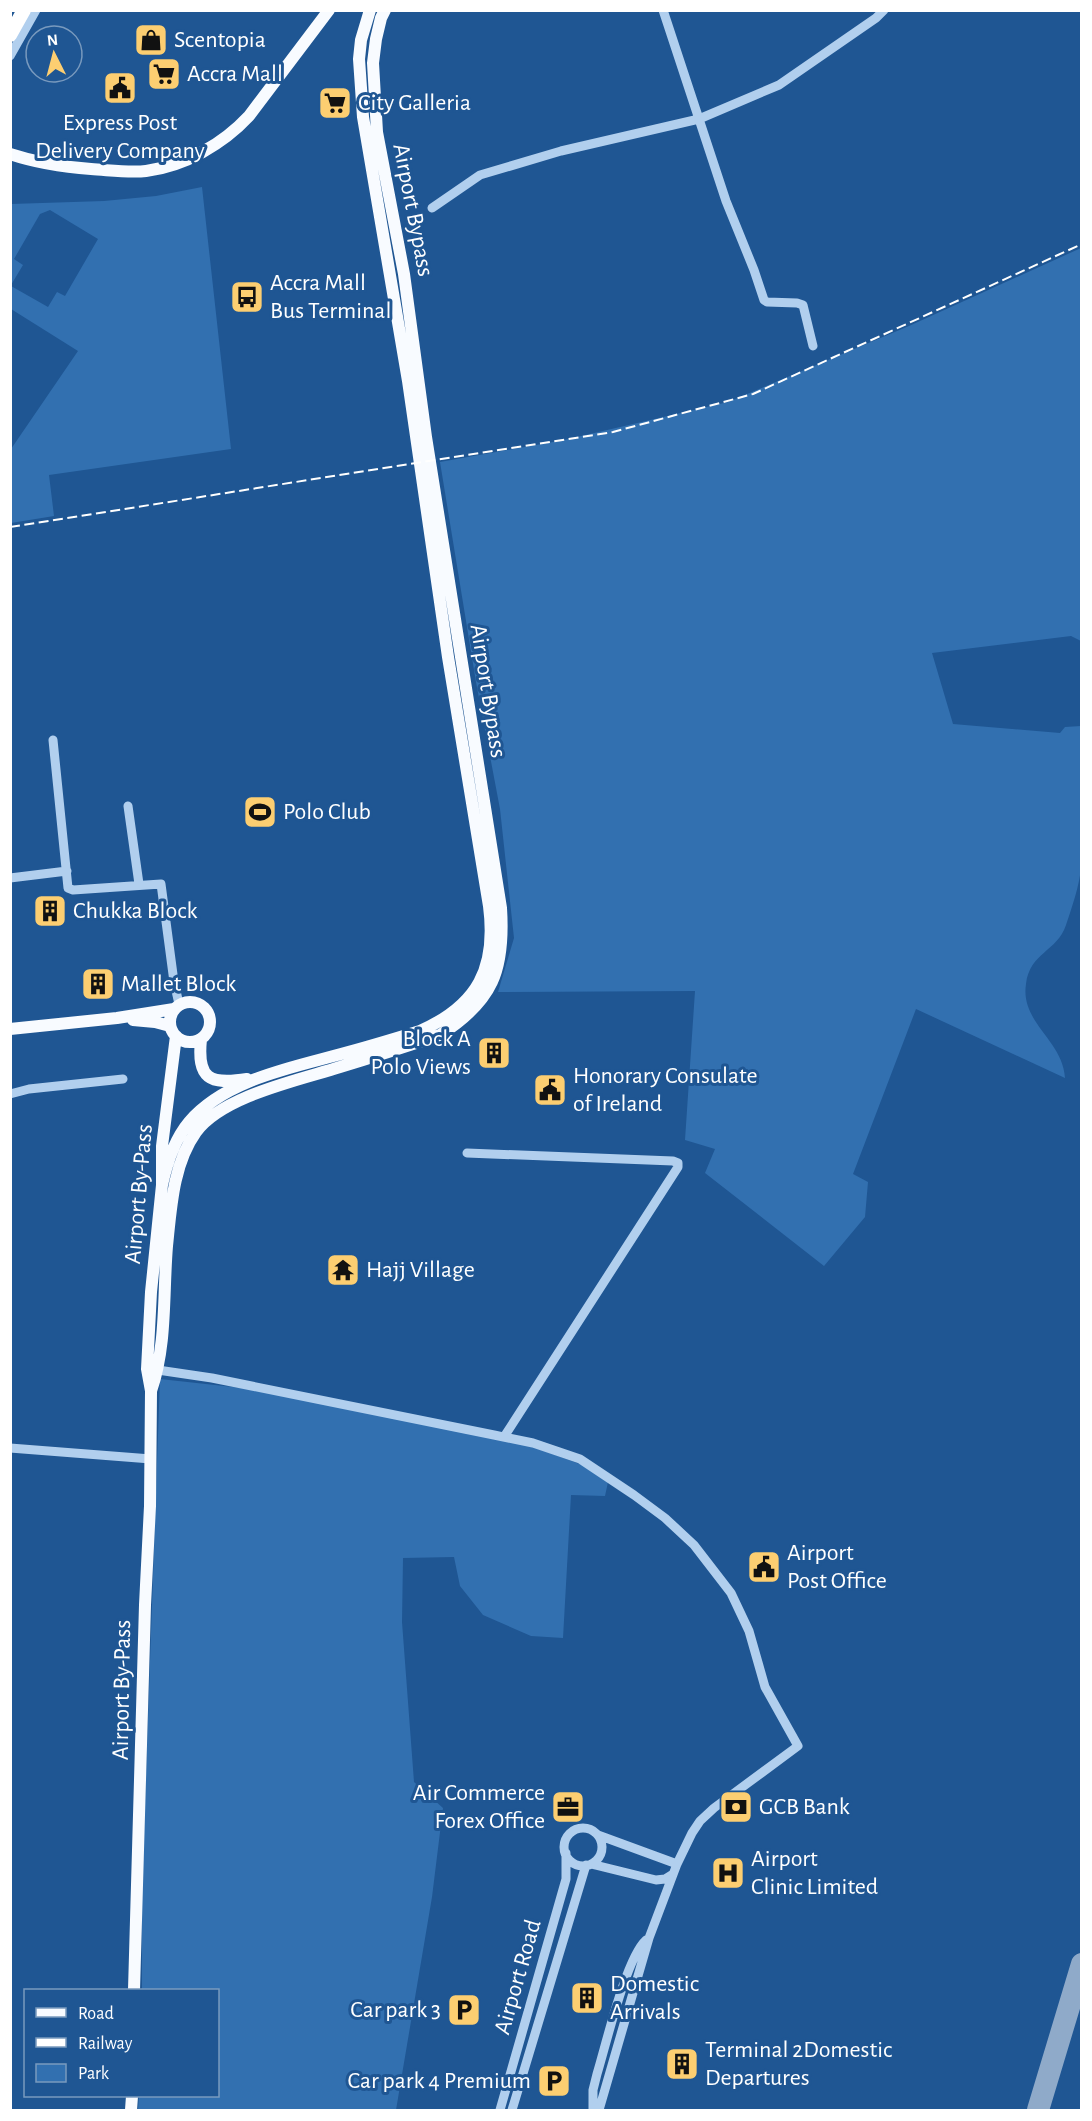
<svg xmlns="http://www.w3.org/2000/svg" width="1092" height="2121" font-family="'Alegreya Sans',sans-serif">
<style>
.green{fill:#3270b0}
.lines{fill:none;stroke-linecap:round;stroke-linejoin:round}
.taxiway{stroke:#8faac9;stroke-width:22}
.minor{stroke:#b1cfee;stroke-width:9}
.major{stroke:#f8fbff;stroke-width:12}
.highway{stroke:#fff;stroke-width:14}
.rail{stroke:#fff;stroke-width:2;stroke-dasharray:10 4.5;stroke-linecap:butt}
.labels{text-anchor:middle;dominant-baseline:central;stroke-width:6;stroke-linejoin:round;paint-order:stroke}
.poi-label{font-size:24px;fill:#fff;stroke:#1f5693;text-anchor:start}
.street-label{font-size:24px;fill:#fff;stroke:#1f5693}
</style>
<rect width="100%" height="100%" fill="#1f5693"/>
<path class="green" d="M202,187l29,262 -182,26 5,41 -43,7v-74l67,-98 -67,-42v-23l37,21 9,-15 8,4 33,-57 -48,-29 -10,4 -26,45 9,6 -12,20v-81l93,-3 52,-5z
M1081,248v393l-10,-5 -139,17 21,71 107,9 5,-6 16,-1c1,32 1,64 1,96 0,15 2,31 -1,46 -2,19 -9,39 -15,57 -9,27 -36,27 -40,59 -6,39 37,56 39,94l-149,-69 -63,165 15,8 -3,35 -41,49 -119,-93 10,-24 -30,-9 10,-149 -197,1 16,-54 -14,-129 -24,-127 -36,-220 124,-22 164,-38 181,-76z
M160,1379l138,15 228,50 59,22 23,16 -3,14 -34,-1 -8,143 -32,-2 -48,-21 -23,-29 -6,-29 -51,1 -1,64 12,160 29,26 -11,89 -36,213h-258l1,-14h79v-106h-76v-102z"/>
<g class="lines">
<path class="taxiway" d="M1038,2110l44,-146"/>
<path class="minor" d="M663,10l63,191 28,69 10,30 3,2 30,1 6,2 10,41
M10,56l26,-46
M432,208l48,-33 81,-24 138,-32 80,-34 97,-67 8,-8
M53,740l15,148 5,2 88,-6 13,98 5,22
M128,806l11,78
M10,878l57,-7
M10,1094l19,-5 94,-10
M467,1153l206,8 5,2v4l-174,270
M151,1369l61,9 282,57 39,8 47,16 54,36 31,23 29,27 37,48 18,38 16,56 33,59 -84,62 -14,13 -8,12 -15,31 -28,74 -50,172
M10,1448l141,11
M564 1847a19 19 0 1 1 38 0a19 19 0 1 1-38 0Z
M598,1835l79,29
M591,1864l65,16 9,-1 8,-5
M500,2110l66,-231v-26
M512,2110l74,-245
M593,2110v-20l4,-16c9,-29 29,-116 49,-134"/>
<path class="major" d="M10,154c27,9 54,13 81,15 18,1 38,4 55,2 39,-5 77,-27 103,-55l80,-106
M170 1022a20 20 0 1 1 40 0a20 20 0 1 1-40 0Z
M133,1020l22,2 15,4
M10,1029l107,-11 57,-9
M201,1039c-4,40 8,46 46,40
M162,1185c5,-23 12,-45 27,-63 36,-42 101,-54 152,-68 27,-7 53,-15 79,-23 58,-26 77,-63 69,-125l-41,-249 -40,-276 -45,-264 -4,-58 2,-19 9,-30
M151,1391c16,-46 12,-97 16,-145 4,-38 6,-82 29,-114 26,-36 103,-52 144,-65 33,-10 67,-21 100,-32 53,-34 65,-65 61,-127l-75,-471 -22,-163 -27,-142 -4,-69 3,-24 5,-21 4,-8
M134,1990l11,-385 5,-99 1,-115 -4,-22 4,-77 11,-107v-39l14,-110
M131,2110l1,-14"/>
<path class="highway" d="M10,35l14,-25"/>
<path class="rail" d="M10,527l603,-95 140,-38 329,-150"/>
</g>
<defs>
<g id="shop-square" transform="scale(1.725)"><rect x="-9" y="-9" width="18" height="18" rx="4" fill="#fcce71" stroke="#1f5693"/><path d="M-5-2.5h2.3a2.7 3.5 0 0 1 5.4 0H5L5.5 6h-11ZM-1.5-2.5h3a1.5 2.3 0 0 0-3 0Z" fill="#111"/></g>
<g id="supermarket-square" transform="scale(1.725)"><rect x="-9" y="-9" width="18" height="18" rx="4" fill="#fcce71" stroke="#1f5693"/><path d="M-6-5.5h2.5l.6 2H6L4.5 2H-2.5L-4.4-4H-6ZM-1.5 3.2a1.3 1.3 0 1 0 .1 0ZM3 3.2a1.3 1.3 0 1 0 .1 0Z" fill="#111"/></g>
<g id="civic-square" transform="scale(1.725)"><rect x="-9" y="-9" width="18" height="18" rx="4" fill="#fcce71" stroke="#1f5693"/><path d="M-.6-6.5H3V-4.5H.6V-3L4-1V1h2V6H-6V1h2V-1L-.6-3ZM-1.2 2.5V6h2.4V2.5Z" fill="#111"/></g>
<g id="bus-square" transform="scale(1.725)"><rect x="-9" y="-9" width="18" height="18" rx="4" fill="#fcce71" stroke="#1f5693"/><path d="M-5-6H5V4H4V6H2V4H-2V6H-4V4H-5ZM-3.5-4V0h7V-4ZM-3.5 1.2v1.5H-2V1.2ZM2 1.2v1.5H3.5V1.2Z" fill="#111"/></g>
<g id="stadium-square" transform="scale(1.725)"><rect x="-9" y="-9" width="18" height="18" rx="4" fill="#fcce71" stroke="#1f5693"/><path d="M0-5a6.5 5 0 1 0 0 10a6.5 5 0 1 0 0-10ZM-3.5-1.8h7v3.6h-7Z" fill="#111"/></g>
<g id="building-square" transform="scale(1.725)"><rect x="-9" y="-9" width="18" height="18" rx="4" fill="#fcce71" stroke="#1f5693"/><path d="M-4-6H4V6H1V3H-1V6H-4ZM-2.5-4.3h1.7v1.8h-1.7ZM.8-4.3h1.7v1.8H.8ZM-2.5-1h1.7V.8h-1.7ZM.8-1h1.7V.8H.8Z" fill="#111"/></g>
<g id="temple-square" transform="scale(1.725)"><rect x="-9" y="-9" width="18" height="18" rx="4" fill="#fcce71" stroke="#1f5693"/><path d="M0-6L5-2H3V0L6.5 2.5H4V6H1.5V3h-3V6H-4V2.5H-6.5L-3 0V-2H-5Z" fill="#111"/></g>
<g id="office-square" transform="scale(1.725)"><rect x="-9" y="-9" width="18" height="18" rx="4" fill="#fcce71" stroke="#1f5693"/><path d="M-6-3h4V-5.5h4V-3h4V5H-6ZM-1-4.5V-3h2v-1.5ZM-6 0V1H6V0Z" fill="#111"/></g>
<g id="bank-square" transform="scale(1.725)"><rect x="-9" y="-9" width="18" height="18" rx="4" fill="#fcce71" stroke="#1f5693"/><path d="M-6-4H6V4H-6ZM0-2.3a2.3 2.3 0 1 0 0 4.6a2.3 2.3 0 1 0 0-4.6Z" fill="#111"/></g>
<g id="hospital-square" transform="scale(1.725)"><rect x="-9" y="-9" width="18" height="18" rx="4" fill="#fcce71" stroke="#1f5693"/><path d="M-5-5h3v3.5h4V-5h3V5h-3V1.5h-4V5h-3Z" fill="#111"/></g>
<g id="parking-square" transform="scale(1.725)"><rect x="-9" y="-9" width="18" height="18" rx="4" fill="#fcce71" stroke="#1f5693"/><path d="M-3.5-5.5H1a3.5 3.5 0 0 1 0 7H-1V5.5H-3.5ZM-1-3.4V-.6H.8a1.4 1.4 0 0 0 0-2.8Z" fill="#111"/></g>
</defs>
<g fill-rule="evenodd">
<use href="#shop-square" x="151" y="40"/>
<use href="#supermarket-square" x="164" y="74"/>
<use href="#civic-square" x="120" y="88"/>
<use href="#supermarket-square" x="335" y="103"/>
<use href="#bus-square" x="247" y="297"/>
<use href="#stadium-square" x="260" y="812"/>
<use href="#building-square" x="50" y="911"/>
<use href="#building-square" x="98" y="984"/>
<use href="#building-square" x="494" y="1053"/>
<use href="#civic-square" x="550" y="1090"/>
<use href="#temple-square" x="343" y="1270"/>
<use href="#civic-square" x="764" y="1567"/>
<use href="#office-square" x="568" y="1807"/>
<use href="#bank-square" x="736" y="1807"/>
<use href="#hospital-square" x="728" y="1873"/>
<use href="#building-square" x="587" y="1998"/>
<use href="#parking-square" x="464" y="2010"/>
<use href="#building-square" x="682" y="2064"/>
<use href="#parking-square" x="554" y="2081"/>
</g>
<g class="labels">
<g class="poi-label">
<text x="174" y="40">Scentopia</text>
<text x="187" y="74">Accra Mall</text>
<text x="358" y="103">City Galleria</text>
<text x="120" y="123" text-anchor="middle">Express Post<tspan x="120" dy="28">Delivery Company</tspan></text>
<text x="270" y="283">Accra Mall<tspan x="270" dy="28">Bus Terminal</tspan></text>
<text x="283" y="812">Polo Club</text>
<text x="73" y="911">Chukka Block</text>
<text x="121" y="984">Mallet Block</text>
<text x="471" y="1039" text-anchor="end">Block A<tspan x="471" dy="28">Polo Views</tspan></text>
<text x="573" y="1076">Honorary Consulate<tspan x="573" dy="28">of Ireland</tspan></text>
<text x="366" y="1270">Hajj Village</text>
<text x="787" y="1553">Airport<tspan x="787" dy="28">Post Office</tspan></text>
<text x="545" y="1793" text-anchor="end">Air Commerce<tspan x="545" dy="28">Forex Office</tspan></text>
<text x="759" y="1807">GCB Bank</text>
<text x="751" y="1859">Airport<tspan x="751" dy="28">Clinic Limited</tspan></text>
<text x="610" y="1984">Domestic<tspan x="610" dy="28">Arrivals</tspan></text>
<text x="441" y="2010" text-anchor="end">Car park 3</text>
<text x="705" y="2050">Terminal 2Domestic<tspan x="705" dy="28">Departures</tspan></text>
<text x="531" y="2081" text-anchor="end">Car park 4 Premium</text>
</g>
<g class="street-label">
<text transform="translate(413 210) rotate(79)">Airport Bypass</text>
<text transform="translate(488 691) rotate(81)">Airport Bypass</text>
<text transform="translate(139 1194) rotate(-85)">Airport By-Pass</text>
<text transform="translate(122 1690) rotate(-89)">Airport By-Pass</text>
<text transform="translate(518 1977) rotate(-74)">Airport Road</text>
</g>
</g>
<rect width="1092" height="2121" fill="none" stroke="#ffffff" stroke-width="24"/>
<rect x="24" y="1989" width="195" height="108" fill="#1f5693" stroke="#799abe" stroke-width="1.5"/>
<rect x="36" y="2008" width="30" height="9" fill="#f8fbff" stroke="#799abe" stroke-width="1.5"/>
<text x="78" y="2019" font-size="18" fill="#ffffff">Road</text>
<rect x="36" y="2038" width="30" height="9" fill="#ffffff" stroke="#799abe" stroke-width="1.5"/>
<text x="78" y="2049" font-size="18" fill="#ffffff">Railway</text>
<rect x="36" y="2064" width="30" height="18" fill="#3270b0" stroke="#799abe" stroke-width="1.5"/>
<text x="78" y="2079" font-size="18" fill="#ffffff">Park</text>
<g transform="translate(54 54) rotate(354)"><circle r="28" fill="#1f5693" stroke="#799abe" stroke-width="1.5"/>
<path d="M0-4.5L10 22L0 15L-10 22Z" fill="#fcce71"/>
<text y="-9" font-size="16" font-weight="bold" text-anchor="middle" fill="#ffffff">N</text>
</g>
</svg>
